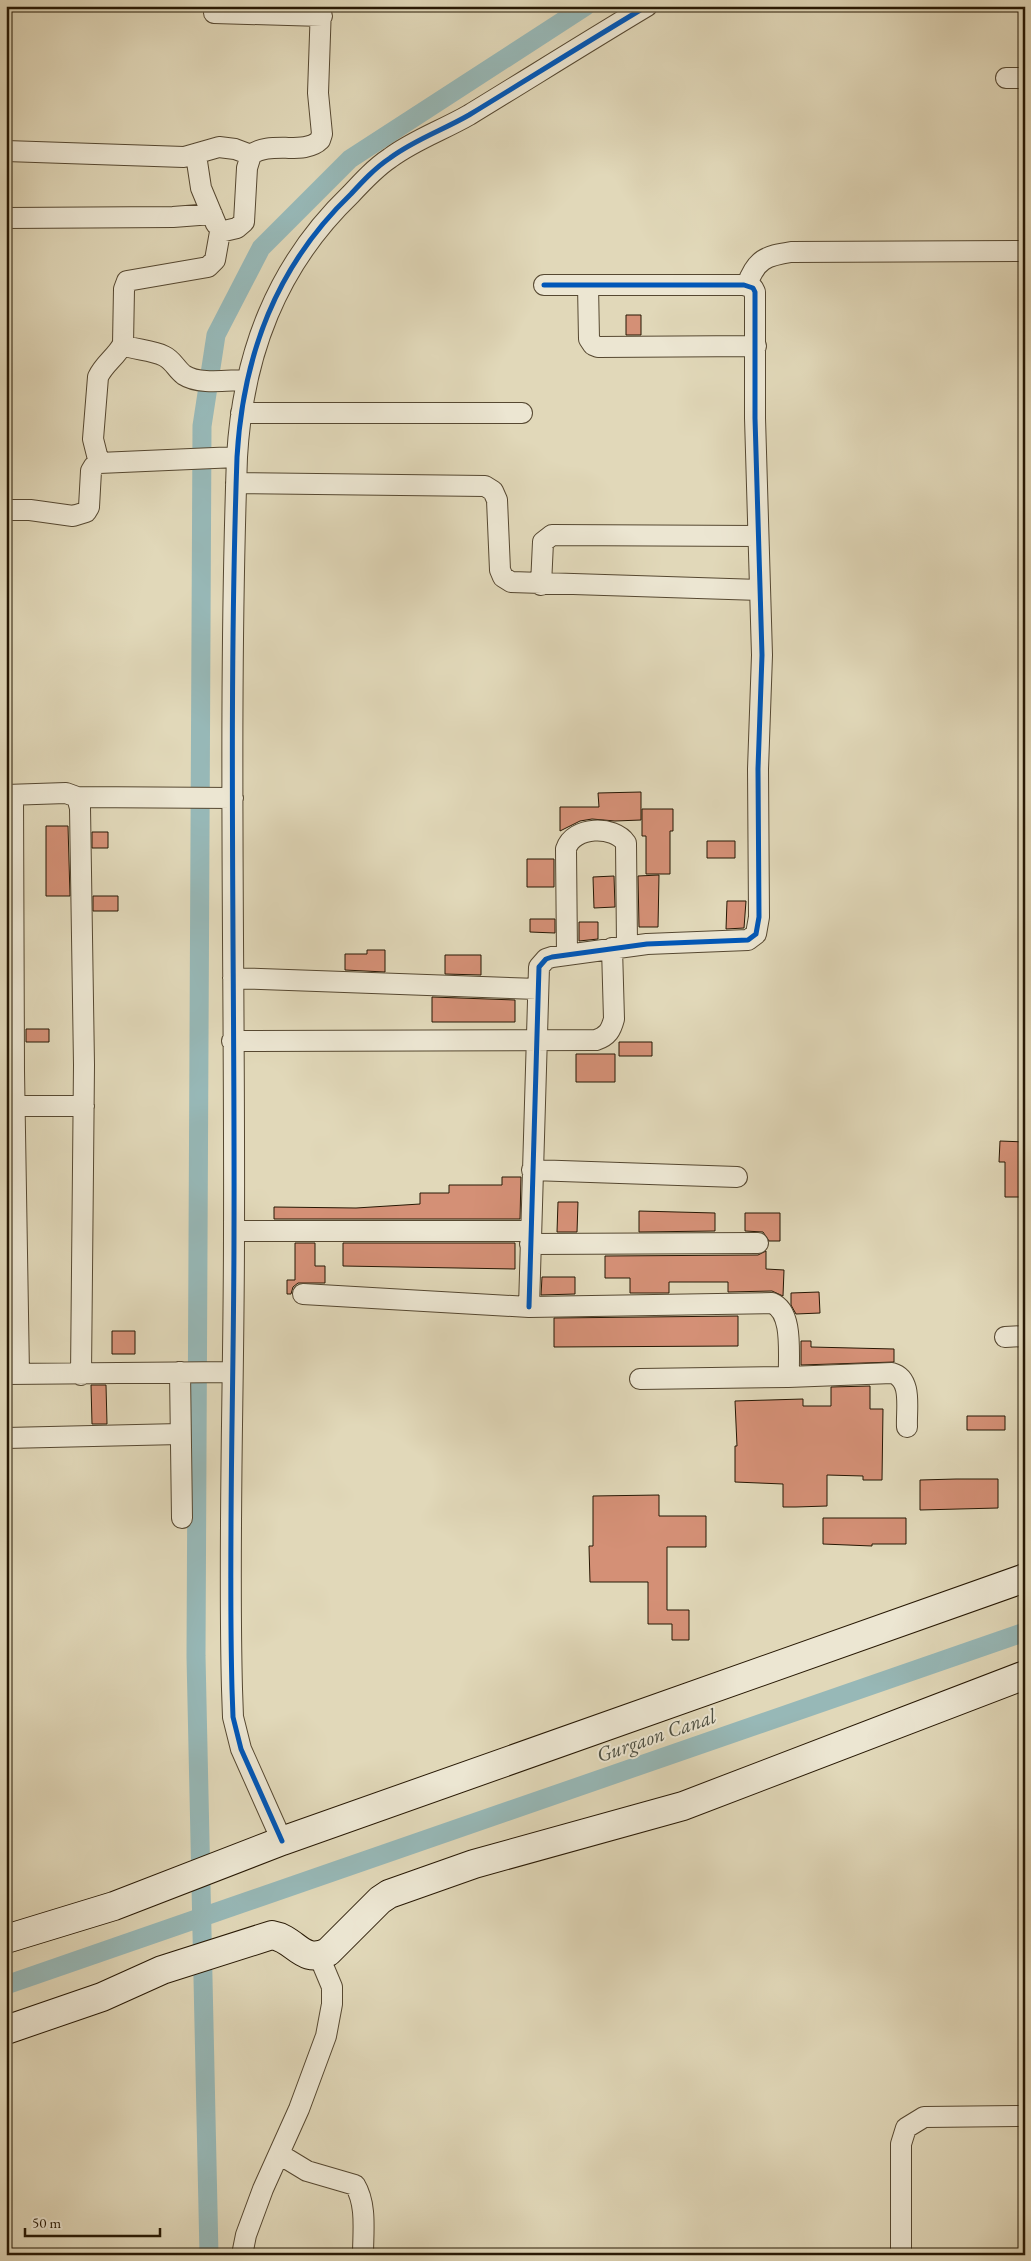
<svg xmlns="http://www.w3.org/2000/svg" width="1031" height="2261" font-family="'EB Garamond',serif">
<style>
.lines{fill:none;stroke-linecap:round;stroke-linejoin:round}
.canal{stroke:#97b8b7;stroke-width:19}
.building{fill:#d49076;stroke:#271804}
.street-casing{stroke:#564831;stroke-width:22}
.secondary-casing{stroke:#271804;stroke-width:30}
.street{stroke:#ece6d2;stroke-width:20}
.secondary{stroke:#ece6d2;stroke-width:28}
.cycleway-casing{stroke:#ece6d2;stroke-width:8}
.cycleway{stroke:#0057b8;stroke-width:5}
.labels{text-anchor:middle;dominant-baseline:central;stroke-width:4;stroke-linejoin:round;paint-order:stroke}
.water-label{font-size:21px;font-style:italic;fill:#4e5043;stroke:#ece6d2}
</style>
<rect width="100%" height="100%" fill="#e1d8b9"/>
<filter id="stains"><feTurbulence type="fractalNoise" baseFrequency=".004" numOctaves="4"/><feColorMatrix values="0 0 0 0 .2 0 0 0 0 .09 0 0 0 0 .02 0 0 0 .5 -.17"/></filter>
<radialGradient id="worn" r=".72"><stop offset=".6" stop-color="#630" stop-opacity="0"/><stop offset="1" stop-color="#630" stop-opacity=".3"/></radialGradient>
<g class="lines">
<path class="canal" d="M6,1985l1019,-353
M209,2255l-13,-599 6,-1230 14,-91 45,-87 89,-89 236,-153"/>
</g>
<path class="building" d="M626,315h15v20h-15z
M641,792v28l-26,1 -23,-2 -12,2 -20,10v-24h39l-1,-14z
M642,809h31v22h-3v43h-24v-38h-4z
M46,826h22l2,70h-24z
M92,832h16v16h-16z
M707,841h28v17h-28z
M527,859h27v28h-27z
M659,875l-1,52h-19l-1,-51z
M614,876l1,31 -21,1 -1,-31z
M93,896h25v15h-25z
M727,901h19l-2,27 -18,1z
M530,919h25v14l-25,-1z
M579,922h19v17l-19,2z
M367,950h18v22l-40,-2v-16h22z
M445,955h36v20l-36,-1z
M432,997l83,3v22h-83z
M26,1029h23v13h-23z
M619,1042h33v14h-33z
M576,1054h39v28h-39z
M1000,1141l25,1v55h-20v-35h-6z
M502,1177h19l-1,42h-246v-12l82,1 64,-4v-11h29v-8h53z
M558,1202h20l-1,30h-20z
M639,1211l76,2v18l-76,1z
M745,1213h35v28h-11l-6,-9 -18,-1z
M295,1243h20v23h10v17h-27l-5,4 -2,7h-4v-14h8z
M343,1243h172v26l-172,-3z
M766,1251v18l18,1 -1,26 -11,-5 -44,1v-10h-59v11h-39v-15h-25v-22l153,-1z
M542,1277h33v17l-34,1z
M819,1292l1,21 -24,1 -5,-9v-12z
M738,1316v30l-184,1v-29z
M112,1331h23v23h-23z
M801,1341h10v6l83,2v13l-93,3z
M91,1385h15l1,39h-15z
M870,1386v23h13l-1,71h-19v-4l-36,-1v31l-31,1h-13v-23l-48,-2v-36h2l-2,-45 68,-2v7h28v-19z
M967,1416h38v14h-38z
M956,1479h42v29l-78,2v-30z
M659,1495v21h47v31h-39v63h22v30h-17v-16h-24v-42h-58l-1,-36h4v-50z
M823,1518h83v26h-34v2l-49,-2z"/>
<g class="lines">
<g class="street-casing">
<path id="street" d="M214,13l108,3
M1006,78h19
M6,151l178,6 35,-10 16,2 16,6
M196,155l5,33 15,36
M6,218l167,-1 39,-3
M588,285l1,54 4,6 5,2 158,-1
M747,285c9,-26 19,-29 44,-33l234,-1
M122,345c14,5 30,5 42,11 9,4 12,13 20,19 15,10 44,5 62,5
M241,413h281
M99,463l-6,-24 5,-62c6,-13 18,-20 25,-33l1,-55 3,-8 81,-14 7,-7 5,-28 17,-4 7,-6 3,-54 4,-13c18,-15 53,1 69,-15l2,-6 -4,-41 3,-87
M236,483l249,3 8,5 4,9 3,70 3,7 8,5 249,8
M6,510h24l43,6 13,-4 3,-5 2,-36 3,-5 5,-3 138,-6
M541,585l2,-43 9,-7 206,1
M6,795l60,-2 11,4 3,11 4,257 -3,310
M13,795l1,276 5,303
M77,797l156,1
M567,955l-1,-106c7,-23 48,-24 60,-6l1,103
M233,978l305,11
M232,1041l364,-1c12,-4 15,-10 18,-21l-2,-71
M6,1106h78
M532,1170l205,7
M234,1231h296
M530,1244l228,-1
M303,1294l226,13 243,-4c22,9 16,52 17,74
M529,1307l10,-340 7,-8 6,-2 95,-13 101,-4 8,-6 3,-17 -1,-148 4,-114 -7,-237v-126l-2,-4 -9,-3h-200
M1005,1337l20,-1
M180,1372l2,146
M6,1374l226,-2
M640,1379l148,-2 104,-4c21,6 14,36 15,54
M6,1438l174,-4
M282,1841l-41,-92 -8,-32 -1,-28c-4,-153 2,-305 2,-458 1,-258 -6,-516 3,-774 6,-102 39,-191 114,-263 12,-13 24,-26 39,-36 24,-18 53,-28 79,-43 59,-36 118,-73 178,-109
M279,2154l28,17 48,14c12,20 8,47 8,70
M242,2255l4,-20 17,-46 36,-80 27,-73 6,-32v-17l-13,-31
M901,2255v-111l5,-16 18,-11 101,-1"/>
</g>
<g class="secondary-casing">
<path id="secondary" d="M6,1939l108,-33 168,-65 743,-263
M6,2030l96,-33 60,-27 110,-35c24,4 30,30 56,17l52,-52 9,-6 85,-30 209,-58 342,-131"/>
</g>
<use href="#street" class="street"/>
<use href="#secondary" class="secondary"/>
<g class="cycleway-casing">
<path id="cycleway" d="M529,1307l10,-340 7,-8 6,-2 95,-13 101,-4 8,-6 3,-17 -1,-148 4,-114 -7,-237v-126l-2,-4 -9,-3h-200
M282,1841l-41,-92 -8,-32 -1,-28c-4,-153 2,-305 2,-458 1,-258 -6,-516 3,-774 6,-102 39,-191 114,-263 12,-13 24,-26 39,-36 24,-18 53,-28 79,-43 59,-36 118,-73 178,-109"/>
</g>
<use href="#cycleway" class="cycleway"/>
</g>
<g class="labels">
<g class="water-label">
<text transform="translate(656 1735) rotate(-19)">Gurgaon Canal</text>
</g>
</g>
<rect width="1031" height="2261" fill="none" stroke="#e1d8b9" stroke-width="25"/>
<rect x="8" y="8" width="1016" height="2246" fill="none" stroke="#271804" stroke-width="2.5"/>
<rect x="12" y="12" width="1006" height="2236" fill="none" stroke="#271804"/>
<path d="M25 2228v8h135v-8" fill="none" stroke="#271804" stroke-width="2.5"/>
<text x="32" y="2228" font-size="15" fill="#271804" stroke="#ece6d2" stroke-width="4" paint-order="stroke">50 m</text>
<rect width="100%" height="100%" filter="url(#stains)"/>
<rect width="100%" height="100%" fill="url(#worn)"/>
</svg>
